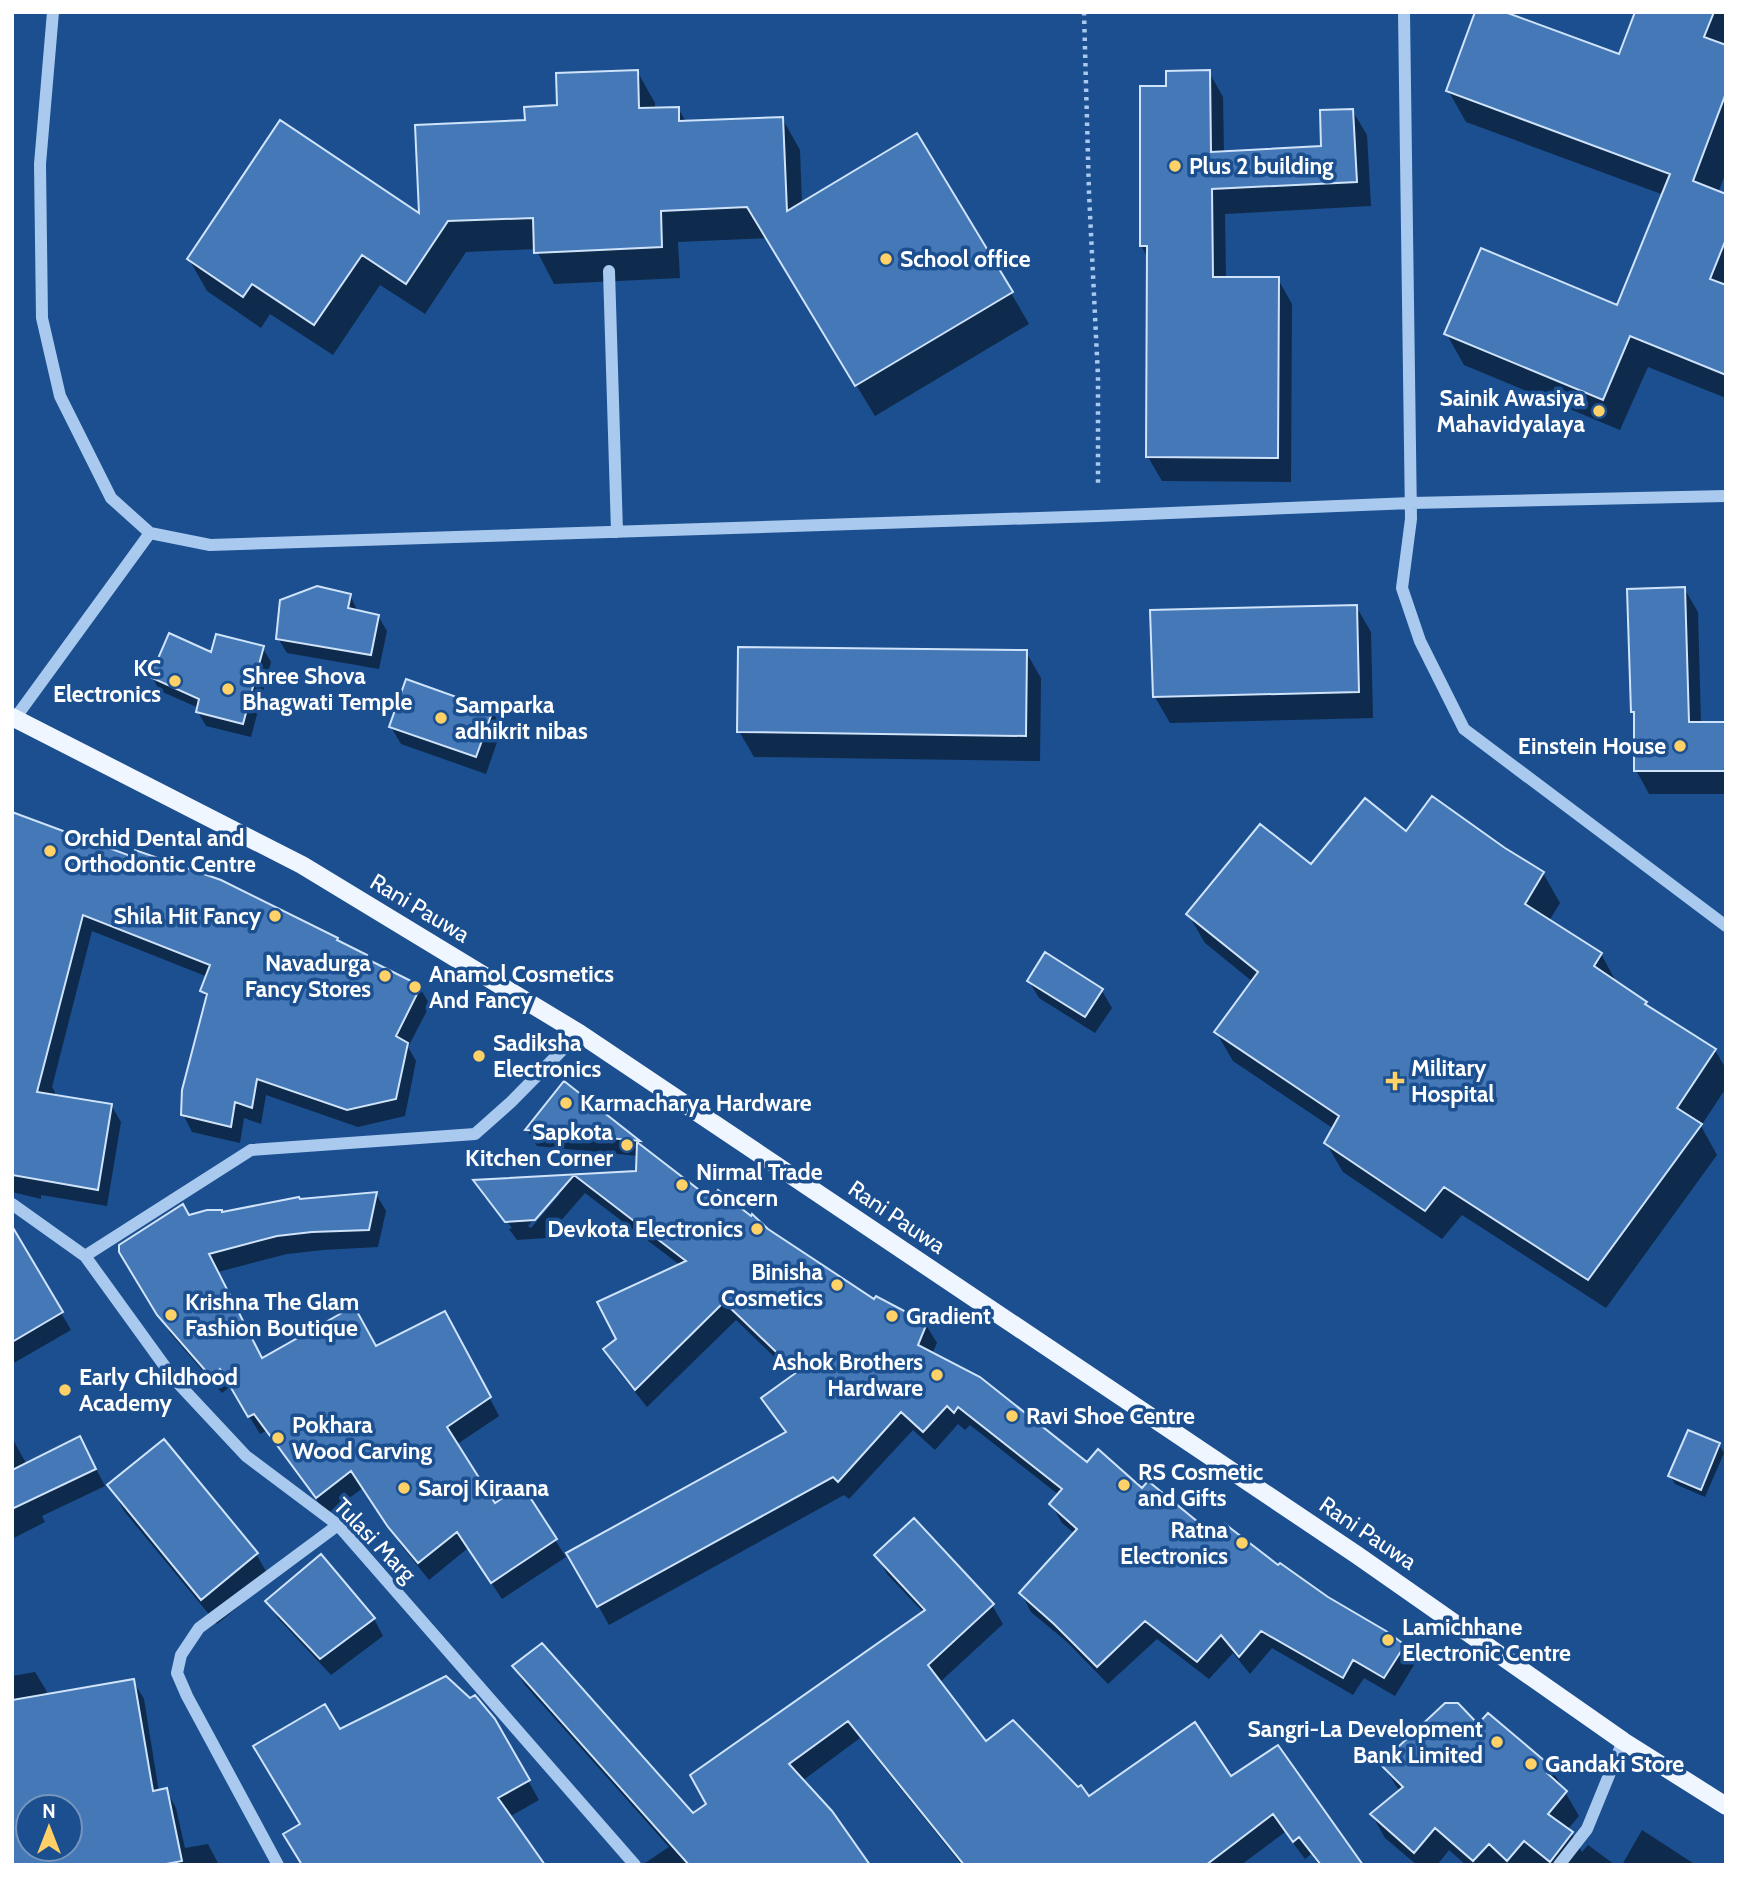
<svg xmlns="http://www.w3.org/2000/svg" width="1738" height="1877" font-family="Cabin,sans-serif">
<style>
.shadow{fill:#0007;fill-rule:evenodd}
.building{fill:#4478b7;stroke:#cfe3fa;stroke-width:2;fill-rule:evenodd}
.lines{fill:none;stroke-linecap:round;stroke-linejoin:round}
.path{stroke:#a9c9ee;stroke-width:4.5;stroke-dasharray:3.5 5;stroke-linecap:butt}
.minor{stroke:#a9c9ee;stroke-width:12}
.major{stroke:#f0f6ff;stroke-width:18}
.poi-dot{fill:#ffd166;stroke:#1b4f8f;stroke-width:2.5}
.labels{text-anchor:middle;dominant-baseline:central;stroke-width:7;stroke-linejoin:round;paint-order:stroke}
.poi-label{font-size:23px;font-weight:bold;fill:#fff;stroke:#1b4f8f;text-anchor:start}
.street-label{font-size:23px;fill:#fff;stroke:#1b4f8f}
</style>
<rect width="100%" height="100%" fill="#1b4f8f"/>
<path class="shadow" d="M1637,12h89v160l-8,21 8,3v202l-78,-31 -28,63 -156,-65 -18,-32 172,-26 46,-112 -198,-73 -18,-32 172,-33z
M637,71l18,32v6l23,-1 8,14 96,-4 18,32 2,54 209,89 18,31 -154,92 -108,-178 -89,4 2,36 -83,4 -43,2 -18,-35 -70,3 -41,62 -45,-29 -47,70 -63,-41 -9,14 -54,-37 -18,-32 232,-42 106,-95z
M1209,72l14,25 1,56 99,-6 29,-37 15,25 4,71 -146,8 1,65h52l14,25 -1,178 -129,-1 -14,-24v-199l-7,-12 27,-158z
M1684,588l14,24 3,111h25v71h-77l-13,-24v-53l-4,-5z
M350,595l8,17 20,4 9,15 -8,38 -92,-16 -9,-15z
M1356,606l15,26 2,86 -203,5 -15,-26z
M262,647l9,15 -20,75 -45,-11 -8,-14 1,-4 -39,-17 -8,-14 61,-23z
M1026,652l15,26 -1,83 -286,-4 -15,-26z
M492,711l10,17 -16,46 -85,-30 -10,-17z
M12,815l325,124 2,4 26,13 4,6 51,26 10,17 -22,42 8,14 -11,55 -47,11 -92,-32 -5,29 -17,-6 -4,25 -48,-11 -9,-18 24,-114 -5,-9 6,-14 -116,-46 -40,156 3,5v4l56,9 10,17 -14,84 -66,-11v4l-29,-7z
M1406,834l98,16 39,23 17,30 -11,18 52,33 17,31 27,18 4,6 66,41 11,19v19l-25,38 16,29 -111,153 -144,-93 -20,24 -99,-67 -17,-29 8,-14 -101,-68 -17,-29 37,-50 -48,-39 -17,-29 124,-47z
M1029,981l73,10 10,17 -17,25 -56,-35z
M564,1084l75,58 4,6 69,53 55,29 107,72 52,23 11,18 -5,11 155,110 55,27 74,48 62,28 125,79 11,19 -19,31 -31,-18 -11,17 -81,-47 -22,26 -17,-21 -24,26 -52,-40 -49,45 -41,-42 -36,-30 -10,-19 54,-59 -13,-11 -11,-19 8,-9 -89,-70 -5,5 -7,-6 -23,26 -22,-20 -64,69 -5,-4 -235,130 -40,-71 217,-121 -23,-35 31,-22 -58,-56 -89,87 -31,-39 -11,-19 13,-10 62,-74 -95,-72 -39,45 -29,2 -8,-11 3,-1 -23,-30h-4l-9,-16 162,-9v-17l-101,-10 -10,-16zM555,1194h5l-29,34 -3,-2z
M376,1194l10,17 -8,36 -55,3 -36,4 -69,18 44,88 114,-12 79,-17 44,85 -43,29 39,61 27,-18 44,69 -64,42 -34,-51 -39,32 -28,-35 -38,-57 -36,26 -61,-83 -6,3 -29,-48 -9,7 -52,-60 -39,-63 58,-54 33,-2 78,-13z
M12,1229l59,101 -59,34z
M12,1438l15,27 53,-27 25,48 -63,30 3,6 -33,17z
M1719,1445l5,8 -19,44 -30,-13 -5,-8z
M110,1485l146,69 15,26 -54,44 -93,-113z
M877,1555l115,50 11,19 -64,59 46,60 104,56 142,-20 129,86h-41l-8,-11 -6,5 -20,-27 -44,33h-283l2,-2 -100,-125 -58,43 66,84h-223v-2l24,-16 -144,-162 -11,-18 179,149 15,-11 216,-192 -37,-39z
M268,1601l106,18 9,17 -52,39 -53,-57z
M35,1672l11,18 1,5 86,-14 11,18 15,93 7,-2 10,18 9,40 23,-4 11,21h-207v-189zM28,1807h42v42h-42z
M494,1720l45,80 -30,17 -169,-85z
M1478,1727l73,41 28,48 -12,14 5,4 10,18 6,-7 27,20h-74l-2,-2 -2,2h-71l-17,-15 -12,15h-20l-32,-27 -13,-23 28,-23 -17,-27z
M1642,1830l54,35h-74z"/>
<path class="building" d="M1475,12h30l114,42 16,-42h79l-10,25 22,8v48l-33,88 33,13v45l-16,40 16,6v90l-96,-39 -27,64 -159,-66 37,-86 136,57 53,-131 -224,-83z
M638,70l1,38 40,-1v14l104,-4 4,94 130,-78 96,159 -158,94 -108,-179 -86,4 1,36 -84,4 -44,2 -1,-35 -85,3 -42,63 -44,-29 -48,70 -62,-41 -9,13 -56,-38 93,-139 139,93 -4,-88 110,-5 -1,-13 33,-2 -1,-32z
M1210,70l1,82 110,-6 -1,-36 33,-1 4,73 -145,7 1,88h66l-1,181 -132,-1 1,-211h-7v-160h26v-15z
M317,586l34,8 -3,14 31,7 -8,40 -95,-16 4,-39z
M1685,587l4,135h37v49h-92v-59h-3l-4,-123z
M1357,605l2,87 -206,5 -3,-87z
M169,633l42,19 5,-18 48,12 -21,78 -47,-12 3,-13 -49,-22z
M738,647l289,3 -1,86 -289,-4z
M406,679l87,31 -17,47 -87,-30z
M1432,796l73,52 39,24 -19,32 77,49 -8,13 53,36 -2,2 71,45 -39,59 25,16 -114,156 -144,-93 -19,24 -101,-68 15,-27 -125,-84 44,-60 -72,-58 74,-90 51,40 54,-66 41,33z
M12,812l121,45 2,-7 86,30 117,58 -1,2 30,15 -2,3 56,28 -25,50 12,7 -12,56 -49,11 -90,-31 -5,29 -17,-6 -4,25 -50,-12 1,-25 25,-96 -7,-3 10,-26 -127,-50 -46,177 75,12 -14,86 -86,-15z
M1045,952l58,37 -18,28 -58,-36z
M564,1081l76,60 -115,-11z
M637,1142l74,57 7,-9 33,26 1,-2 16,15 106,70 2,-3 51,27 -9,22 62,32 107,85 11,-13 44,39 6,-7 67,55 10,-12 53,41 2,-2 48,34 58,34 19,14 -21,33 -31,-18 -10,18 -82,-47 -22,26 -18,-22 -24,27 -52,-41 -48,46 -43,-43 -35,-31 58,-64 -28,-25 13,-15 -104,-82 -4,6 -7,-7 -24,26 -22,-20 -63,70 -5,-5 -236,130 -31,-54 220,-121 -25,-34 36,-26 -73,-70 -89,88 -32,-41 13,-10 -19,-37 89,-41 -112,-86 -39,45 -30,2 -32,-42 163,-9z
M377,1192l-8,38 -57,2 -35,4 -68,18 53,104 92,-52 22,40 69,-35 46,86 -44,30 48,76 27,-18 35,54 -66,44 -34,-51 -39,31 -30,-36 -37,-56 -35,27 -62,-84 -6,3 -28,-48 -9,8 -54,-62 -38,-63v-7l64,-41 6,11 18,-5h15v2l77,-15 1,2z
M12,1226l51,86 -51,30z
M1688,1430l32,13 -19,47 -33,-14z
M80,1436l16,33 -84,40v-39z
M164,1439l94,114 -57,47 -94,-115z
M914,1518l80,86 -66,61 58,76 27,-21 65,67 3,-2 8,11 106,-74 36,54 47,-31 85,120h-42l-22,-28 -6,5 -20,-28 -67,51h-242l-116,-144 -59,43 43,47 38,54h-181l-177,-199 30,-23 151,170 13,-9 -16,-29 235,-165 -51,-55z
M321,1554l54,64 -55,41 -55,-58z
M446,1676l24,22 5,-3 20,24 35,61 -32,18 47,67h-243l-19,-31 17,-10 -47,-78 72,-42 15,25z
M134,1679l19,112 14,-3 15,73 -21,4h-149v-165zM28,1807h42v42h-42z
M1445,1703h13l20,21 10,-11 64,54 -5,6 20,18 -19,23 25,18 -23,30 -26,-21 -17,20 -18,-17 -16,17 -38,-33 -21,25 -44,-39 33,-27 -23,-23z"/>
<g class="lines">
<path class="path" d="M1084,12l5,181 9,184v110"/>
<path class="minor" d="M53,12l-13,152 2,154 18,78 51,102 39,35 60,12 888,-29 313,-13 315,-7
M1404,12l7,507 -9,69 18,53 44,88 262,197
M609,271l8,261
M16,717l134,-184
M12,1204l73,52 89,123 72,77 92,69 297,340
M85,1256l166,-106 224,-16 36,-32 68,-69
M278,1865l-91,-169 -10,-23 4,-18 18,-27 139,-103
M1559,1865l28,-36 36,-88"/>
<path class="major" d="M12,717l290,148 277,168 778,522 266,186 103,65"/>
</g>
<g class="poi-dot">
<circle cx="1175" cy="166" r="7"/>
<circle cx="886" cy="259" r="7"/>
<circle cx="1599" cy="411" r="7"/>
<circle cx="175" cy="681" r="7"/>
<circle cx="228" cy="689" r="7"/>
<circle cx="441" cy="718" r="7"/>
<circle cx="1680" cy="746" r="7"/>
<circle cx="50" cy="851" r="7"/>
<circle cx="275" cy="916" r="7"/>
<circle cx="385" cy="976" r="7"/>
<circle cx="415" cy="987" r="7"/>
<circle cx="479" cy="1056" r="7"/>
<path d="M1391.5 1070.5h7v7h7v7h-7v7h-7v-7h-7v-7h7z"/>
<circle cx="566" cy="1103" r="7"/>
<circle cx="627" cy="1145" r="7"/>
<circle cx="682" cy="1185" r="7"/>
<circle cx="757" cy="1229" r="7"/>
<circle cx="837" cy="1285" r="7"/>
<circle cx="171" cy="1315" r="7"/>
<circle cx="892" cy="1316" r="7"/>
<circle cx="937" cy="1375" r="7"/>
<circle cx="65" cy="1390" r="7"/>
<circle cx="1012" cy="1416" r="7"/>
<circle cx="278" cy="1438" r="7"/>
<circle cx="1124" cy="1485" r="7"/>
<circle cx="404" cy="1488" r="7"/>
<circle cx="1242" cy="1543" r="7"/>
<circle cx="1388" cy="1640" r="7"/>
<circle cx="1497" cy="1742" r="7"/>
<circle cx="1531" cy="1764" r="7"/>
</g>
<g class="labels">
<g class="poi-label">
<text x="1189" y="166">Plus 2 building</text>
<text x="900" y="259">School office</text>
<text x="1585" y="398" text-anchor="end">Sainik Awasiya<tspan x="1585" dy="26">Mahavidyalaya</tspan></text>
<text x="161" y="668" text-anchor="end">KC<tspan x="161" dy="26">Electronics</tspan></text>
<text x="242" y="676">Shree Shova<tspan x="242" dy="26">Bhagwati Temple</tspan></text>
<text x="455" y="705">Samparka<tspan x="455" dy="26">adhikrit nibas</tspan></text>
<text x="1666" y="746" text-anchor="end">Einstein House</text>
<text x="64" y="838">Orchid Dental and<tspan x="64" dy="26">Orthodontic Centre</tspan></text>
<text x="261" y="916" text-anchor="end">Shila Hit Fancy</text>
<text x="371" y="963" text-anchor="end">Navadurga<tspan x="371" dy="26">Fancy Stores</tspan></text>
<text x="429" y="974">Anamol Cosmetics<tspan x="429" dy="26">And Fancy</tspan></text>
<text x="493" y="1043">Sadiksha<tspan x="493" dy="26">Electronics</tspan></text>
<text x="1411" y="1068">Military<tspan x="1411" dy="26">Hospital</tspan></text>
<text x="580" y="1103">Karmacharya Hardware</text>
<text x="613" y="1132" text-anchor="end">Sapkota<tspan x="613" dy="26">Kitchen Corner</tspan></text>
<text x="696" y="1172">Nirmal Trade<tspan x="696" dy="26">Concern</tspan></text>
<text x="743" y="1229" text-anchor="end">Devkota Electronics</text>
<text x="823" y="1272" text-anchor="end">Binisha<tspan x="823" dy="26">Cosmetics</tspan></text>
<text x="185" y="1302">Krishna The Glam<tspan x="185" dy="26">Fashion Boutique</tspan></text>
<text x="906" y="1316">Gradient</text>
<text x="923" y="1362" text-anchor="end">Ashok Brothers<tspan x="923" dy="26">Hardware</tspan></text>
<text x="79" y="1377">Early Childhood<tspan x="79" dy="26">Academy</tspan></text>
<text x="1026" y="1416">Ravi Shoe Centre</text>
<text x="292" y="1425">Pokhara<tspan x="292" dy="26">Wood Carving</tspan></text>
<text x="1138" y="1472">RS Cosmetic<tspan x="1138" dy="26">and Gifts</tspan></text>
<text x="418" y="1488">Saroj Kiraana</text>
<text x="1228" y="1530" text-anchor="end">Ratna<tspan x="1228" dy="26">Electronics</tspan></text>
<text x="1402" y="1627">Lamichhane<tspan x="1402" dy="26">Electronic Centre</tspan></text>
<text x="1483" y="1729" text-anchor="end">Sangri-La Development<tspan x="1483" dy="26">Bank Limited</tspan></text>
<text x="1545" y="1764">Gandaki Store</text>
</g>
<g class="street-label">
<text transform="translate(420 908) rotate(31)">Rani Pauwa</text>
<text transform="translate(897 1217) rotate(34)">Rani Pauwa</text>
<text transform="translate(1368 1533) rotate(34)">Rani Pauwa</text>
<text transform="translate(375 1540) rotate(46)">Tulasi Marg</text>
</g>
</g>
<rect width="1738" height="1877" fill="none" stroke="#ffffff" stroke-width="28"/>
<g transform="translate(49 1828)"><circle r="33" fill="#1b4f8f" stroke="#7695bc" stroke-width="2"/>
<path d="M0-5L12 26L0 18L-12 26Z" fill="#ffd166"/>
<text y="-10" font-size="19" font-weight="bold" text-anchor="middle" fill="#ffffff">N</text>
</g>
</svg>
